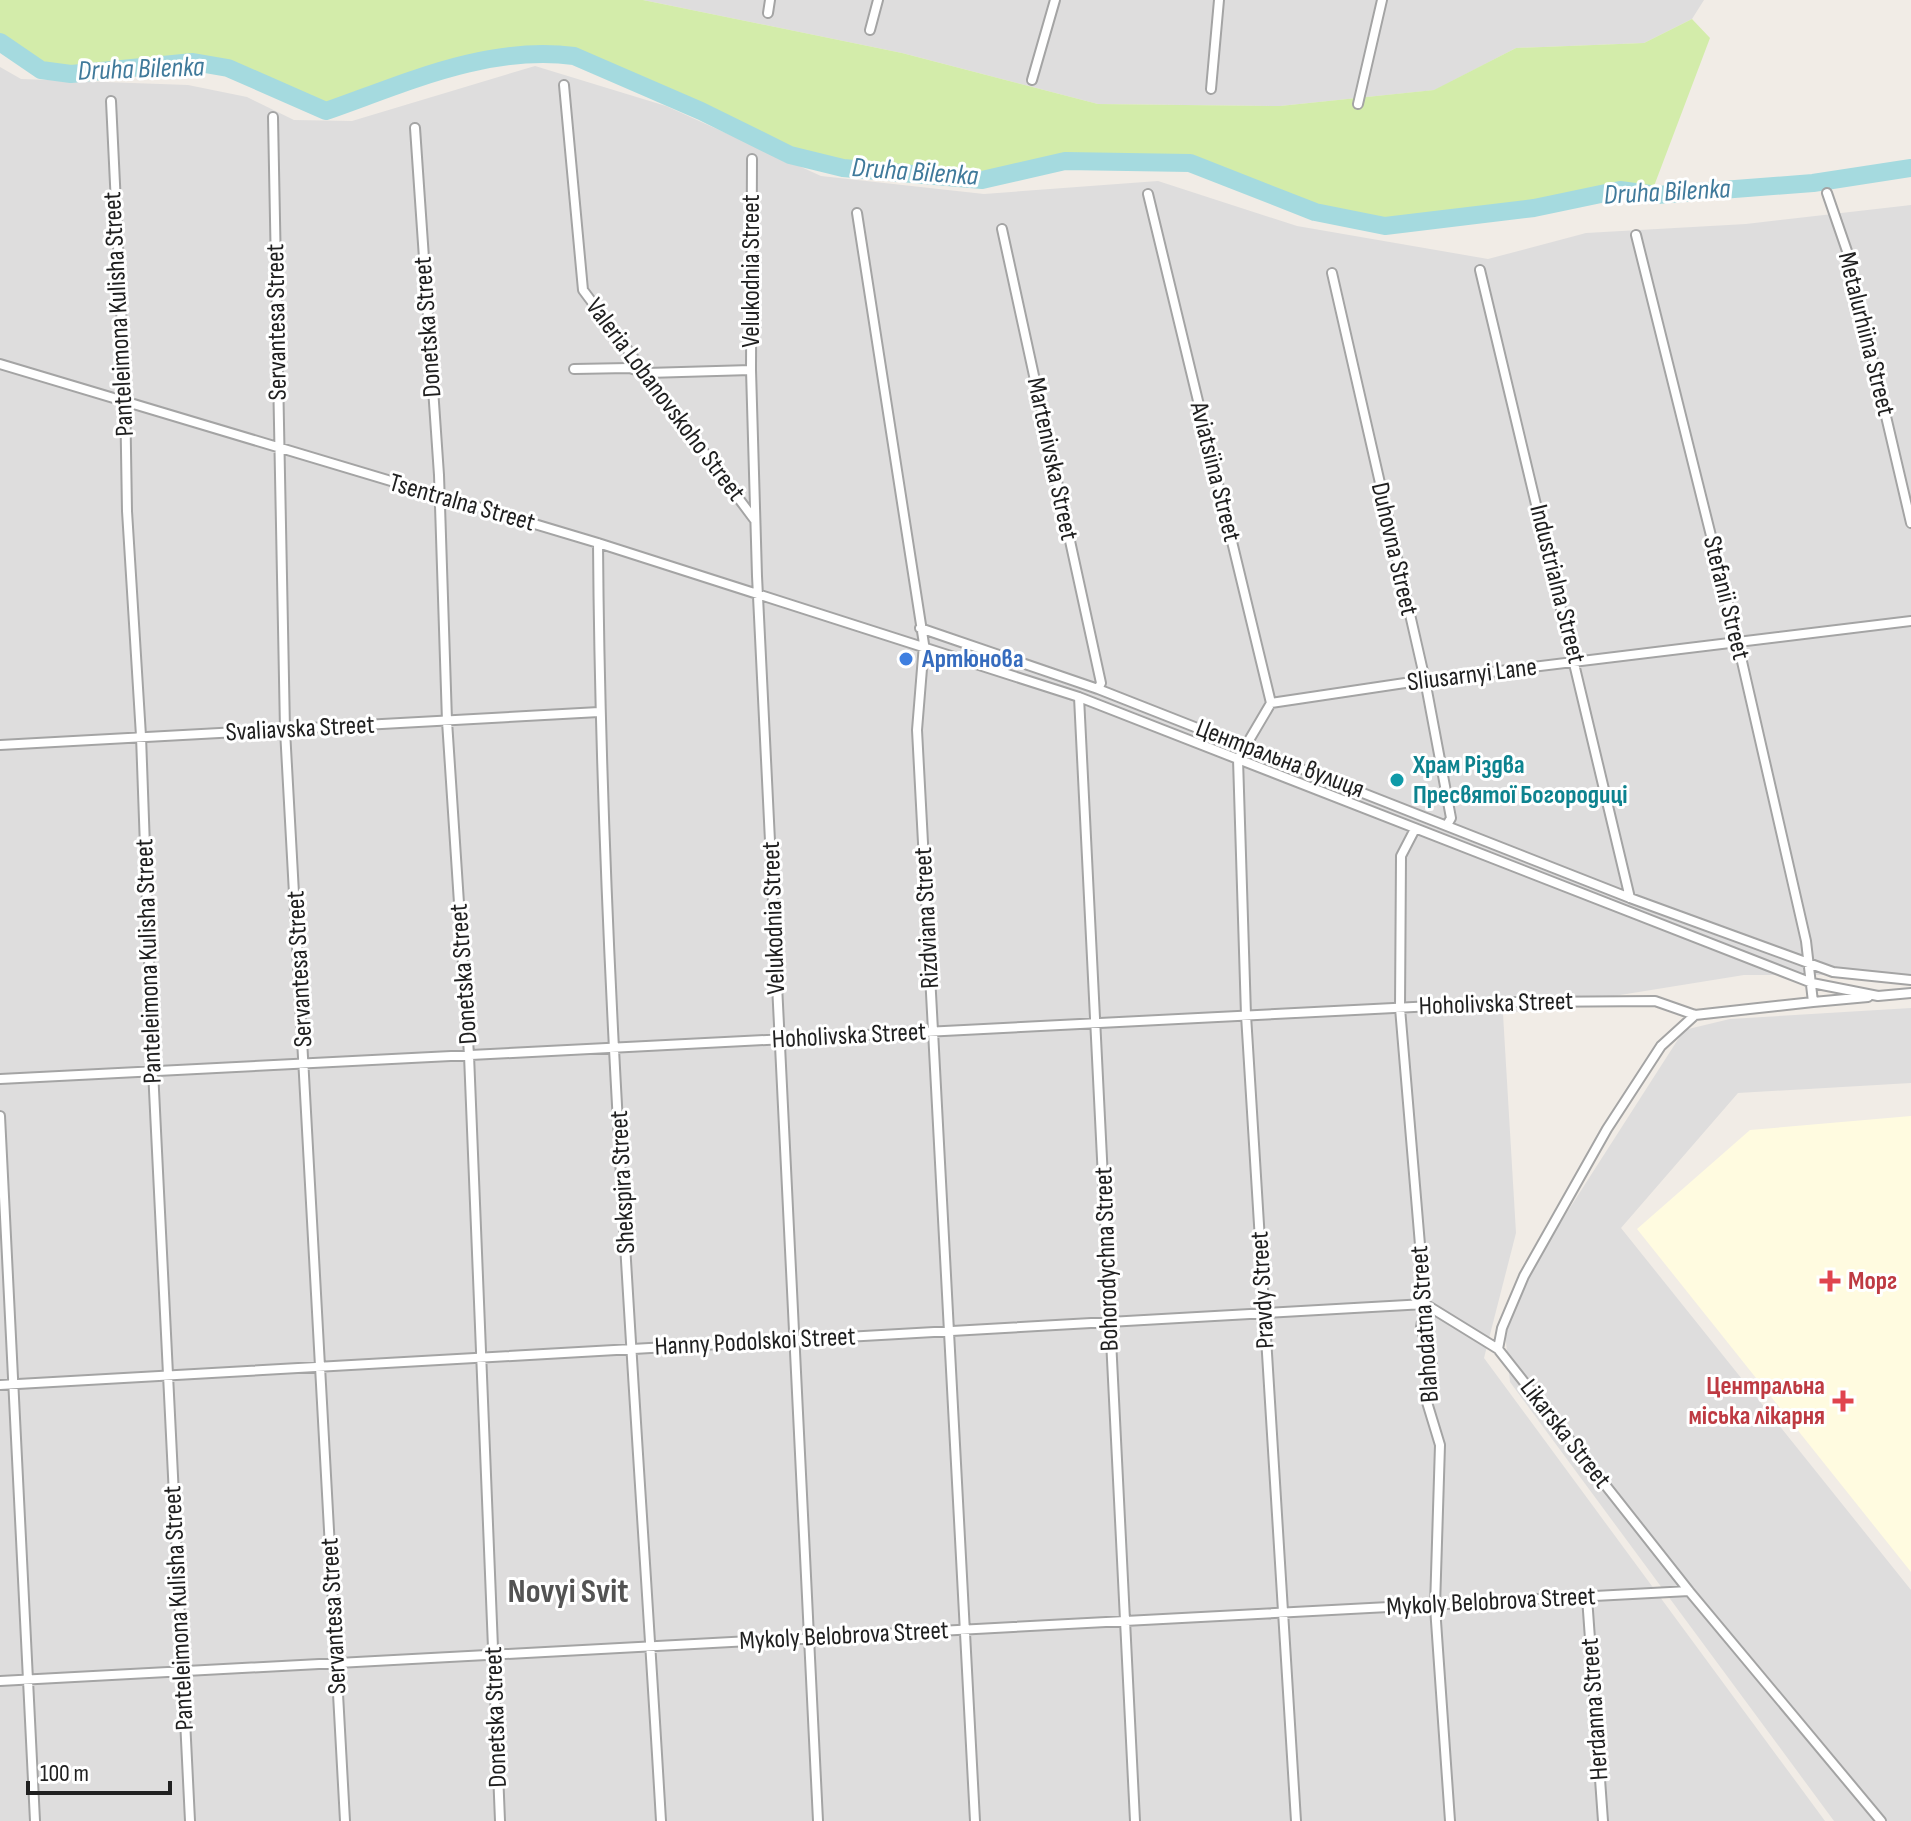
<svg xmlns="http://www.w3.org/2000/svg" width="1911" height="1821" font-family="'Sofia Sans Condensed',sans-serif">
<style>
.residential{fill:#dedddd}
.education{fill:#fffbe0}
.grass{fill:#d3ecaa}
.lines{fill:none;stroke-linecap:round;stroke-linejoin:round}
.river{stroke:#a5dadf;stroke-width:18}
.street-casing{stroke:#a4a4a4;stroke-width:12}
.street{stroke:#fff;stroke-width:8}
.shop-dot{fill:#3f7fe0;stroke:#fff;stroke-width:3}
.culture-dot{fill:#0f9aa8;stroke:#fff;stroke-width:3}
.health-dot{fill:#e0444e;stroke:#fff;stroke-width:3}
.labels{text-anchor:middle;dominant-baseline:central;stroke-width:6;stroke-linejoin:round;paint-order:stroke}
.street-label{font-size:26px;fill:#202020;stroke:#fff}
.shop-label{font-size:26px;font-weight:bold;fill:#366cbe;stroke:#fff;text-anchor:start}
.culture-label{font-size:26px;font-weight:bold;fill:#0d838f;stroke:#fff;text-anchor:start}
.health-label{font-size:26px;font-weight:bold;fill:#be3a42;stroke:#fff;text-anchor:start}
.water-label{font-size:28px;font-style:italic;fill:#407a9b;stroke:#fff}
.district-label{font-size:34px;font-weight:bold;fill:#535353;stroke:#fff}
</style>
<rect width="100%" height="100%" fill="#f1ece6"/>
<!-- residential -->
<path class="residential" d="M 643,0 L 1704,0 L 1692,19 L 1644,43 L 1516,48 L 1435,90 L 1280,106 L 1098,104 L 902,53 Z
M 535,66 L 666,106 L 821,176 L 984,194 L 1158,181 L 1297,226 L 1488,259 L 1586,233 L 1746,224 L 1911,205 L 1911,975 L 1744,975 L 1503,1014 L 1516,1233 L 1484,1358 L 1825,1821 L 0,1821 L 0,67 L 21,79 L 188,85 L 247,97 L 294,120 L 352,121 Z
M 1911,1008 L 1911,1083 L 1738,1093 L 1621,1228 L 1911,1590 L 1911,1821 L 1834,1821 L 1510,1382 L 1505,1332 L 1539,1256 L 1684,1030 L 1730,1019 Z"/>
<!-- education -->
<path class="education" d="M 1911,1116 L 1911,1572 L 1637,1229 L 1750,1130 Z"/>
<!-- grass -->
<path class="grass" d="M 0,0 L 643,0 L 902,53 L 1098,104 L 1280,106 L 1434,90 L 1516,48 L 1644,43 L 1692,19 L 1710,38 L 1651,194 L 1620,190 L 1533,208 L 1385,226 L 1315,212 L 1190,163 L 1065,161 L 982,180 L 843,168 L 790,155 L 701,111 L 574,56 C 487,45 406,83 326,111 L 228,68 L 193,62 L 71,74 L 41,70 L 0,42 Z"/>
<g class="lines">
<!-- river -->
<path class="river" d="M 0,42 L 41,70 L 71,74 L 193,62 L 228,68 L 326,111 C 406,83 487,45 574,56 L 701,111 L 790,155 L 843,168 L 982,180 L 1065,161 L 1190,163 L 1315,212 L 1385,226 L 1534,208 L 1620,190 L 1657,195 L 1813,183 L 1911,168"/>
<defs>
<path id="street" d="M 768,13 L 770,0
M 870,30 L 878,0
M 1032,80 L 1055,0
M 564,85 L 583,290 L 754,519
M 1211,89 L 1219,0
M 111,101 L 125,391 L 127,511 L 141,736 L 153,1070 L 190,1821
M 1358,104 L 1382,0
M 273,117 L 285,730 L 345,1821
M 415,128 L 439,475 L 447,721 L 469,1055 L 500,1821
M 752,159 L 751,370 L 757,576 L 818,1821
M 1827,193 L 1848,254 L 1911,523
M 1148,194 L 1271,703 L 1238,759
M 857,213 L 924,644 L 917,730 L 975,1821
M 1002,229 L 1101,683 L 1098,689
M 1480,270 L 1630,898
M 1332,273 L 1425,680 L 1451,818 L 1447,825
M 0,364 L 598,543 L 1079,697 L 1812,983 L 1878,996 L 1911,993
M 574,369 L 629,368 L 647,373 L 751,370
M 598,543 C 601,969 636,1395 661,1821
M 920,628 L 1098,689 L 1630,898 L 1833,972 L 1911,980
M 1079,697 L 1135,1821
M 1271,703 L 1425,680 L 1911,621
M 0,745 L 599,712
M 1238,759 L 1246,1015 L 1296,1821
M 1415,829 L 1401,856 L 1400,1008 L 1425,1304 L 1421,1327 L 1432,1364 L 1426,1399 L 1440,1445 L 1435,1607 L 1450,1821
M 1813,1002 L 1868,997
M 0,1079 L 1512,1002 L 1655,1001 L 1695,1015 L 1813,1002 L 1806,941 L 1738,644 L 1636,235
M 0,1116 L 35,1821
M 1498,1349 L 1502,1328 L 1524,1276 L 1607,1129 L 1661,1046 L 1695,1015
M 0,1385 L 1425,1304 L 1498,1349 L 1689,1591 L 1881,1821
M 1587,1597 L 1603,1821
M 0,1681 L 1689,1591"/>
</defs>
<!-- street casing -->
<use href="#street" class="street-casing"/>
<!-- street -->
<use href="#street" class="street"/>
</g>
<!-- markers -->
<circle class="shop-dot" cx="906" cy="659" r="8"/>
<circle class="culture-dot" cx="1397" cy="780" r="8"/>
<g class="health-dot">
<path d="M1826 1269h8v8h8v8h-8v8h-8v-8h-8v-8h8z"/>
<path d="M1839 1389h8v8h8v8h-8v8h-8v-8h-8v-8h8z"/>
</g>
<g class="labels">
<!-- street labels -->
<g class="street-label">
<text transform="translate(751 271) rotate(-90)">Velukodnia Street</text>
<text transform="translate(119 314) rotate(-93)">Panteleimona Kulisha Street</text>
<text transform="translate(277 322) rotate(-91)">Servantesa Street</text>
<text transform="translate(428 327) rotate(-94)">Donetska Street</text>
<text transform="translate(1866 334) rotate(76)">Metalurhiina Street</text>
<text transform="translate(665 400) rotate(53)">Valeria Lobanovskoho Street</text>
<text transform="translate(1052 459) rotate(78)">Martenivska Street</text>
<text transform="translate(1215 472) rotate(76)">Aviatsiina Street</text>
<text transform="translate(462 503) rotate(16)">Tsentralna Street</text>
<text transform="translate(1394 549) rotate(77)">Duhovna Street</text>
<text transform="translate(1557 584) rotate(76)">Industrialna Street</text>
<text transform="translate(1726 598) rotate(76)">Stefanii Street</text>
<text transform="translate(1472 675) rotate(-7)">Sliusarnyi Lane</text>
<text transform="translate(300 729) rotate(-3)">Svaliavska Street</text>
<text transform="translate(1280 759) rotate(21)">Центральна вулиця</text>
<text transform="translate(774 918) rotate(-92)">Velukodnia Street</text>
<text transform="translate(927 918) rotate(-93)">Rizdviana Street</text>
<text transform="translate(149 961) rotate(-92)">Panteleimona Kulisha Street</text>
<text transform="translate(300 969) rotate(-93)">Servantesa Street</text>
<text transform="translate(464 974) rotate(-94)">Donetska Street</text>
<text transform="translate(1496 1004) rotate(-2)">Hoholivska Street</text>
<text transform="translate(849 1036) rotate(-3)">Hoholivska Street</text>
<text transform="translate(623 1182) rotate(-93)">Shekspira Street</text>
<text transform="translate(1107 1259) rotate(-92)">Bohorodychna Street</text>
<text transform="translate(1263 1290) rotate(-93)">Pravdy Street</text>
<text transform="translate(1425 1324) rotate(-94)">Blahodatna Street</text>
<text transform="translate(755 1342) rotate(-3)">Hanny Podolskoi Street</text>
<text transform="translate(1565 1434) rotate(52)">Likarska Street</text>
<text transform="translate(1491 1602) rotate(-3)">Mykoly Belobrova Street</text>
<text transform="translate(179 1608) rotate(-93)">Panteleimona Kulisha Street</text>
<text transform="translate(334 1616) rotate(-93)">Servantesa Street</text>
<text transform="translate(844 1636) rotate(-3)">Mykoly Belobrova Street</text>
<text transform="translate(1595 1709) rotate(-94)">Herdanna Street</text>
<text transform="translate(496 1717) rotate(-92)">Donetska Street</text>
</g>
<!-- shop labels -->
<g class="shop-label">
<text x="922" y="659">Артюнова</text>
</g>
<!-- culture labels -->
<g class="culture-label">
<text x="1413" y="765">Храм Різдва<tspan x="1413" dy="30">Пресвятої Богородиці</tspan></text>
</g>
<!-- health labels -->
<g class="health-label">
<text x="1848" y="1281">Морг</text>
<text x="1825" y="1386" text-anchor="end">Центральна<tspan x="1825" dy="30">міська лікарня</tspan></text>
</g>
<!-- water labels -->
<g class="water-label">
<text transform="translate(141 69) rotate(-2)">Druha Bilenka</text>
<text transform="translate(915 172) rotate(4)">Druha Bilenka</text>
<text transform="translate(1667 192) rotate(-3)">Druha Bilenka</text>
</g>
<!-- district labels -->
<g class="district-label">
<text x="568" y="1591">Novyi Svit</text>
</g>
</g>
<!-- scale -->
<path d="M28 1781v12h142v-12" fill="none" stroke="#202020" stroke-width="4"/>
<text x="40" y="1781" font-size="24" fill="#202020" stroke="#ffffff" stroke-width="6" paint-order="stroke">100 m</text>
</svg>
